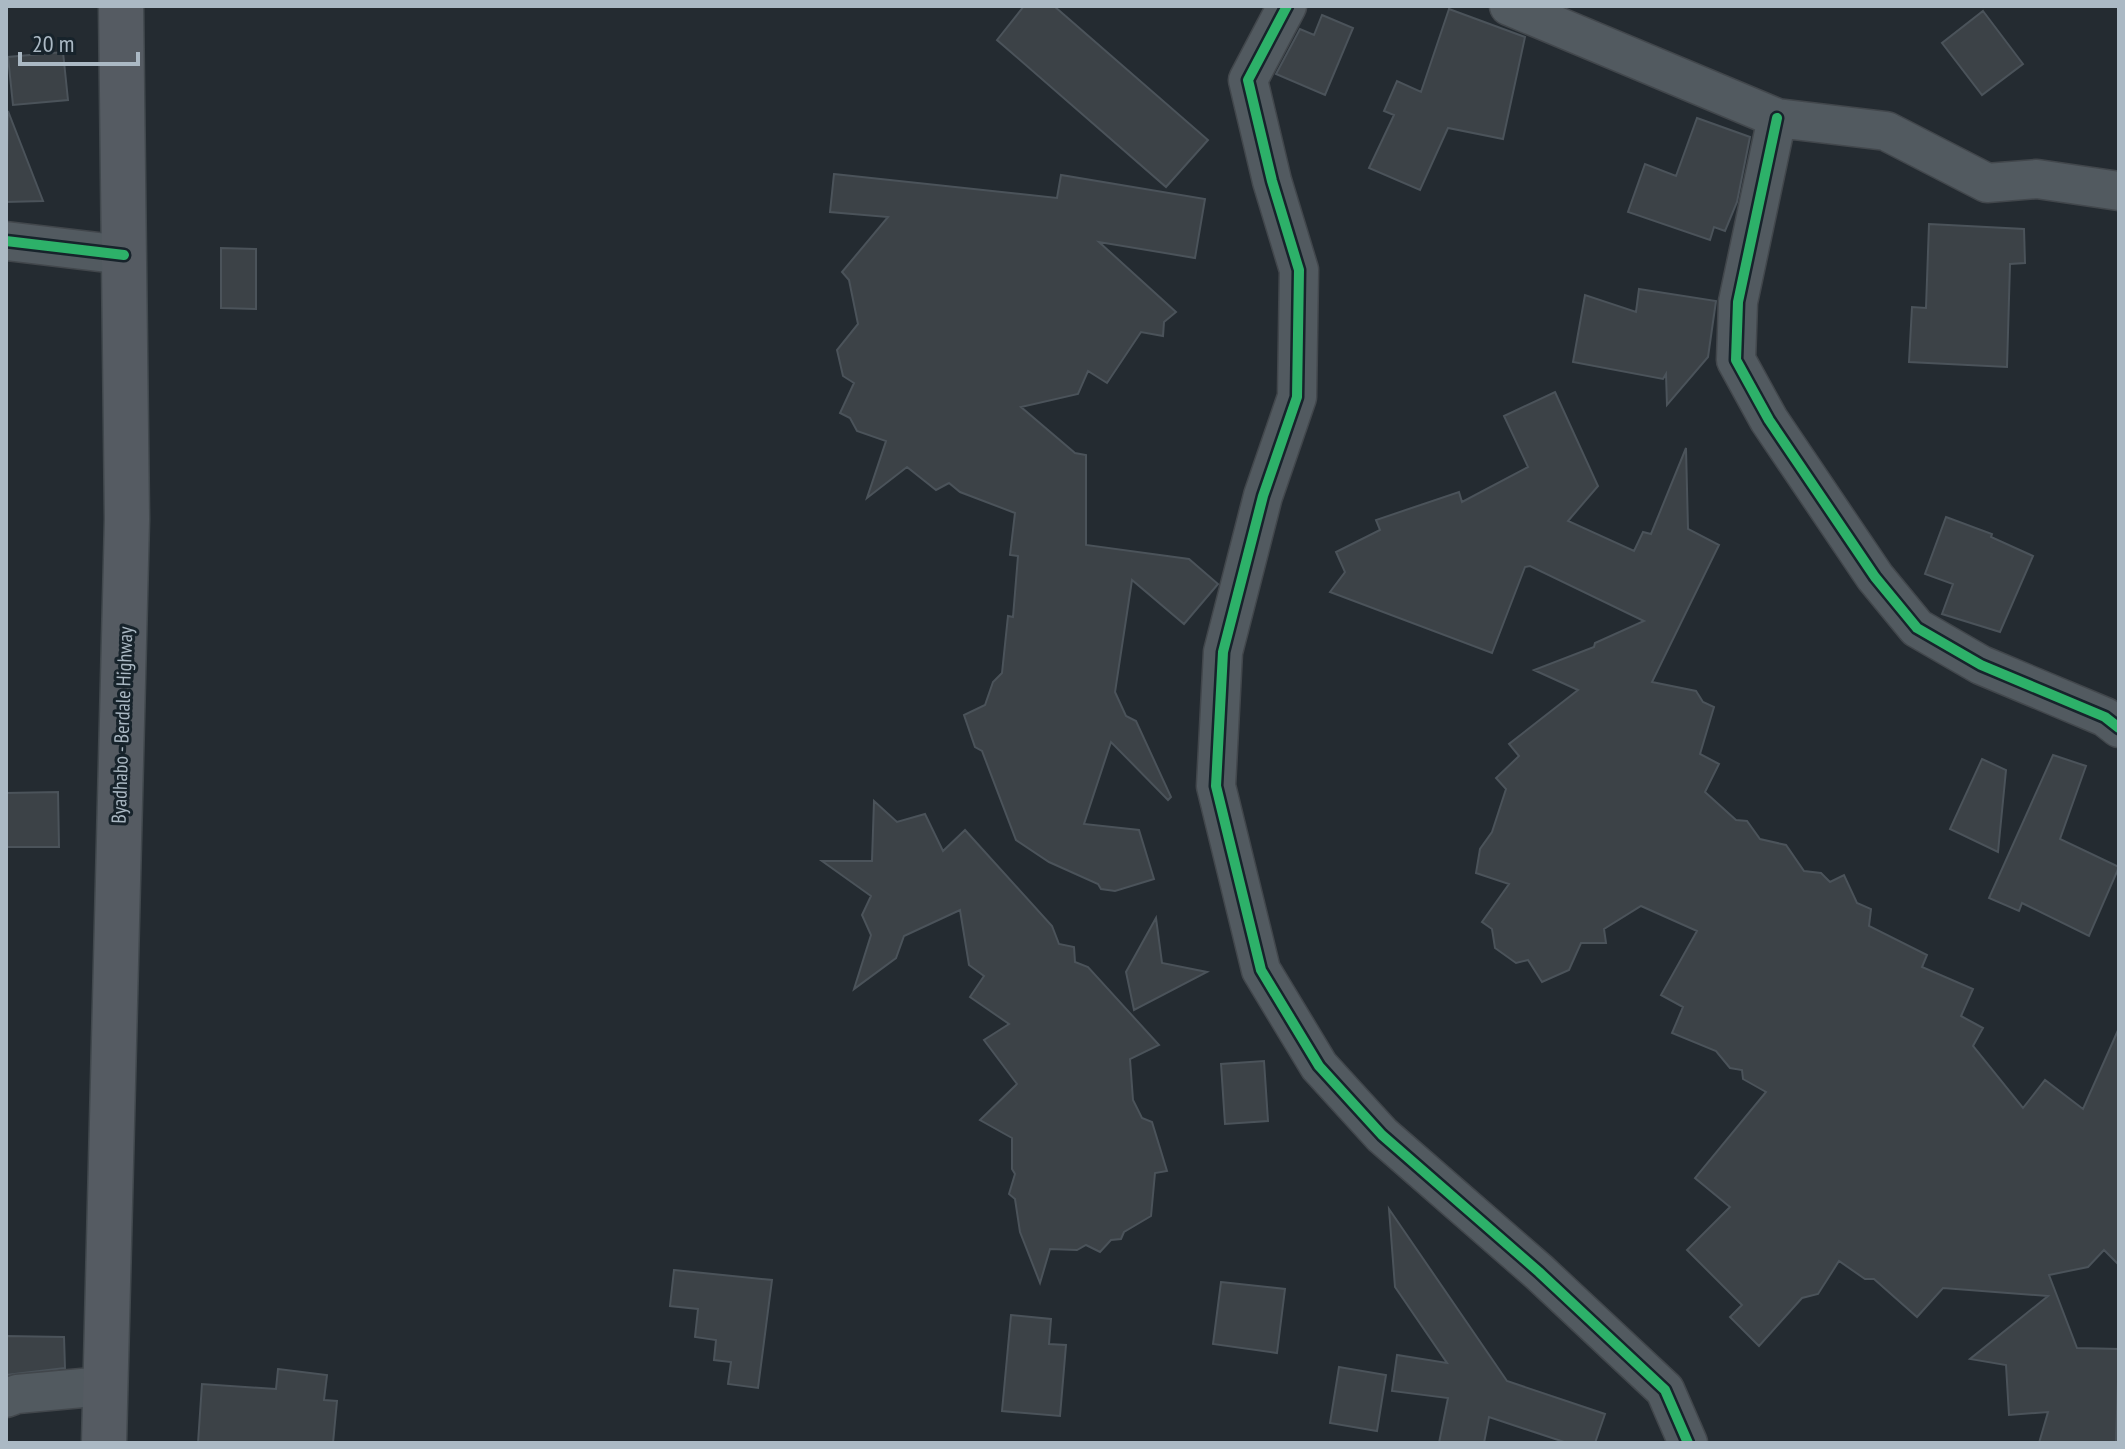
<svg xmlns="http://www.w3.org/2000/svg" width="2125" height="1449" font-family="'PT Sans Narrow',sans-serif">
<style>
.building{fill:#3c4247;stroke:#4b535a;stroke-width:2}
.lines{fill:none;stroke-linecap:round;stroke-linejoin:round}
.minor-casing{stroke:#42474c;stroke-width:41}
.major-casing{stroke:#41484d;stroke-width:47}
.minor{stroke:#525a60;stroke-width:38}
.major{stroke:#555b62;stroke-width:44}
.cycleway-casing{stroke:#17232b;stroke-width:15}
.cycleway{stroke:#2db169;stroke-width:10}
.labels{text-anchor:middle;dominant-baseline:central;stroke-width:6;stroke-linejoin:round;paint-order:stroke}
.street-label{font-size:20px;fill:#abb9c4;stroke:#17232b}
</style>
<rect width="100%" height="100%" fill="#242b31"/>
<!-- building -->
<path class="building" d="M 1024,6 L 1054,6 L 1208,140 L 1166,187 L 997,40 Z
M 1449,9 L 1525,37 L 1503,139 L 1448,128 L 1420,190 L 1369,168 L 1394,115 L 1384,111 L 1397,81 L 1421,92 Z
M 1983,11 L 2023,64 L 1982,95 L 1942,43 Z
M 1322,15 L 1353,28 L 1325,95 L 1276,74 L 1300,29 L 1314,35 Z
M 63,52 L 68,100 L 13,105 L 8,57 Z
M 8,111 L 43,201 L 6,202 Z
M 1697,118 L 1750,137 L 1737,202 L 1725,231 L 1714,227 L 1710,240 L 1628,212 L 1645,164 L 1676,176 Z
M 834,174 L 1057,198 L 1061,175 L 1205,199 L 1195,258 L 1099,242 L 1176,312 L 1164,322 L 1163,336 L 1141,332 L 1107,383 L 1088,371 L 1078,394 L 1021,407 L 1075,453 L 1086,455 L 1086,545 L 1189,559 L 1218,584 L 1184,624 L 1132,580 L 1115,692 L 1126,716 L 1136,721 L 1171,797 L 1168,800 L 1111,742 L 1084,824 L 1139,830 L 1154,879 L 1115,891 L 1101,889 L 1098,884 L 1049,862 L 1016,840 L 982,751 L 975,747 L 964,715 L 985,705 L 993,682 L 1002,673 L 1008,616 L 1013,617 L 1018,556 L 1010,555 L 1015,513 L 960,492 L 949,483 L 936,490 L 907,467 L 867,498 L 886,441 L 857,431 L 850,418 L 840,413 L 854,383 L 843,376 L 837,350 L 858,324 L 849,280 L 842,272 L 888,217 L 830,212 Z
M 1929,224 L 2024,229 L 2025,263 L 2010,264 L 2007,367 L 1909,362 L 1912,307 L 1926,308 Z
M 221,248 L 256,249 L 256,309 L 221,308 Z
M 1639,289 L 1716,301 L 1708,357 L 1667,405 L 1666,374 L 1663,379 L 1573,362 L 1585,295 L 1636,312 Z
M 1555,392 L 1598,486 L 1568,521 L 1634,551 L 1643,532 L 1651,534 L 1686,448 L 1688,529 L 1719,545 L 1652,682 L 1696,691 L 1703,702 L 1714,707 L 1700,754 L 1719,764 L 1705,792 L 1736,820 L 1747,821 L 1760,839 L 1786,845 L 1804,871 L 1821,873 L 1830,882 L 1844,875 L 1857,903 L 1871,909 L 1869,926 L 1927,955 L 1922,967 L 1973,989 L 1961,1016 L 1983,1028 L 1973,1046 L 2023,1108 L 2045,1080 L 2083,1109 L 2119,1028 L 2119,1265 L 2104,1250 L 2088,1267 L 2049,1275 L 2077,1348 L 2119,1349 L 2116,1443 L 2039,1443 L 2048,1412 L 2009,1415 L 2006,1365 L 1970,1359 L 2048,1296 L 1943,1288 L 1917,1317 L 1874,1279 L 1865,1279 L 1839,1261 L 1818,1294 L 1802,1298 L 1759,1346 L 1730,1317 L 1742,1305 L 1687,1250 L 1730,1207 L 1695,1178 L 1766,1092 L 1743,1079 L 1742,1070 L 1730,1068 L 1716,1051 L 1672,1033 L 1683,1007 L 1661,995 L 1697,931 L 1641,906 L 1604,929 L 1606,943 L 1581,943 L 1569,970 L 1542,982 L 1528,960 L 1516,963 L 1495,948 L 1492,929 L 1482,922 L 1509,884 L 1476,873 L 1480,849 L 1492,832 L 1506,789 L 1496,778 L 1519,756 L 1509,744 L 1578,690 L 1534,670 L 1594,647 L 1595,643 L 1644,621 L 1530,566 L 1525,567 L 1492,653 L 1330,592 L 1345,572 L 1336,552 L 1380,530 L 1376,520 L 1459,492 L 1462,502 L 1528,467 L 1504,416 Z
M 1946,517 L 1992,534 L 1991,537 L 2033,556 L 2000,632 L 1942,614 L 1953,584 L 1925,574 Z
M 2053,755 L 2086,766 L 2060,839 L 2119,867 L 2089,936 L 2022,903 L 2019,911 L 1989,898 Z
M 1982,759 L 2006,770 L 1998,852 L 1950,829 Z
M 58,792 L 59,847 L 6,847 L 6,793 Z
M 874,801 L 897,822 L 925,814 L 943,851 L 965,830 L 1052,926 L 1059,944 L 1074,947 L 1075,962 L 1088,967 L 1159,1045 L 1130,1059 L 1133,1100 L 1142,1118 L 1152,1122 L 1167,1171 L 1155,1173 L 1151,1216 L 1124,1232 L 1121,1239 L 1111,1240 L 1100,1252 L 1086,1245 L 1077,1250 L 1050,1249 L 1040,1283 L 1020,1232 L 1015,1199 L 1009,1194 L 1015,1174 L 1012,1169 L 1012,1138 L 980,1120 L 1017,1084 L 984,1040 L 1009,1024 L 970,997 L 984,976 L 969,965 L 960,910 L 904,936 L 896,958 L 854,989 L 871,935 L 862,915 L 871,896 L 822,861 L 872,861 Z
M 1156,918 L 1162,963 L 1207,972 L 1134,1010 L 1126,972 Z
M 1264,1061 L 1268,1121 L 1225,1124 L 1221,1064 Z
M 1389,1209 L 1507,1381 L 1605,1414 L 1595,1443 L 1567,1443 L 1489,1417 L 1484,1443 L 1439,1443 L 1448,1398 L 1392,1391 L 1397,1355 L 1447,1363 L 1395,1287 Z
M 674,1270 L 772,1280 L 758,1388 L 728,1384 L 731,1362 L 714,1360 L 716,1340 L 695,1337 L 698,1309 L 670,1306 Z
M 1221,1282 L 1285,1289 L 1277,1353 L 1213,1344 Z
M 1011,1315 L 1051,1319 L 1049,1344 L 1066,1345 L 1060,1416 L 1002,1411 Z
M 6,1336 L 64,1337 L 65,1368 L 6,1375 Z
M 1339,1367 L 1386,1375 L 1377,1431 L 1330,1423 Z
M 278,1369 L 327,1375 L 324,1400 L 337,1401 L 333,1443 L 198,1443 L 202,1384 L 276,1389 Z"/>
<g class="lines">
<defs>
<path id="minor" d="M 1287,6 L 1248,80 L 1272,181 L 1299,270 L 1297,397 L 1263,496 L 1223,652 L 1216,786 L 1261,970 L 1319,1066 L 1382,1135 L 1539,1272 L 1665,1390 L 1688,1443
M 1509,6 L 1777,118 L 1886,131 L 1987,183 L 2037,179 L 2119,191
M 1777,118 L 1738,302 L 1736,360 L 1769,420 L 1875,577 L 1917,628 L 1981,665 L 2105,717 L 2119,728
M 6,241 L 124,255
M 6,1398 L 17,1394 L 104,1386"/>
<path id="major" d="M 104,1443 L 127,519 L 121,6"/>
</defs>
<!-- minor casing -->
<use href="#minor" class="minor-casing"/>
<!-- major casing -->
<use href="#major" class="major-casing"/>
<!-- minor -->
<use href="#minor" class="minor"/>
<!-- major -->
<use href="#major" class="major"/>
<defs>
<path id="cycleway" d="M 1287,6 L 1248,80 L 1272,181 L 1299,270 L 1297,397 L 1263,496 L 1223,652 L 1216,786 L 1261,970 L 1319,1066 L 1382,1135 L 1539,1272 L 1665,1390 L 1688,1443
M 1777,118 L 1738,302 L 1736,360 L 1769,420 L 1875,577 L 1917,628 L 1981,665 L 2105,717 L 2119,728
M 6,241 L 124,255"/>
</defs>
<!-- cycleway casing -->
<use href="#cycleway" class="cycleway-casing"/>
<!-- cycleway -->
<use href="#cycleway" class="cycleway"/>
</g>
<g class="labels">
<!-- street labels -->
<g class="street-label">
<text transform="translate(122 725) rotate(-88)">Byadhabo - Berdale Highway</text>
</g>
</g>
<!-- border -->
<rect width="2125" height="1449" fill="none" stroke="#abb9c4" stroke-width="16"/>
<!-- scale -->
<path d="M20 52v12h118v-12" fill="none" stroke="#abb9c4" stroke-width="4"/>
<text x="32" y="52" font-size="24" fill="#abb9c4" stroke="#17232b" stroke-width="6" paint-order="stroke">20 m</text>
</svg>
